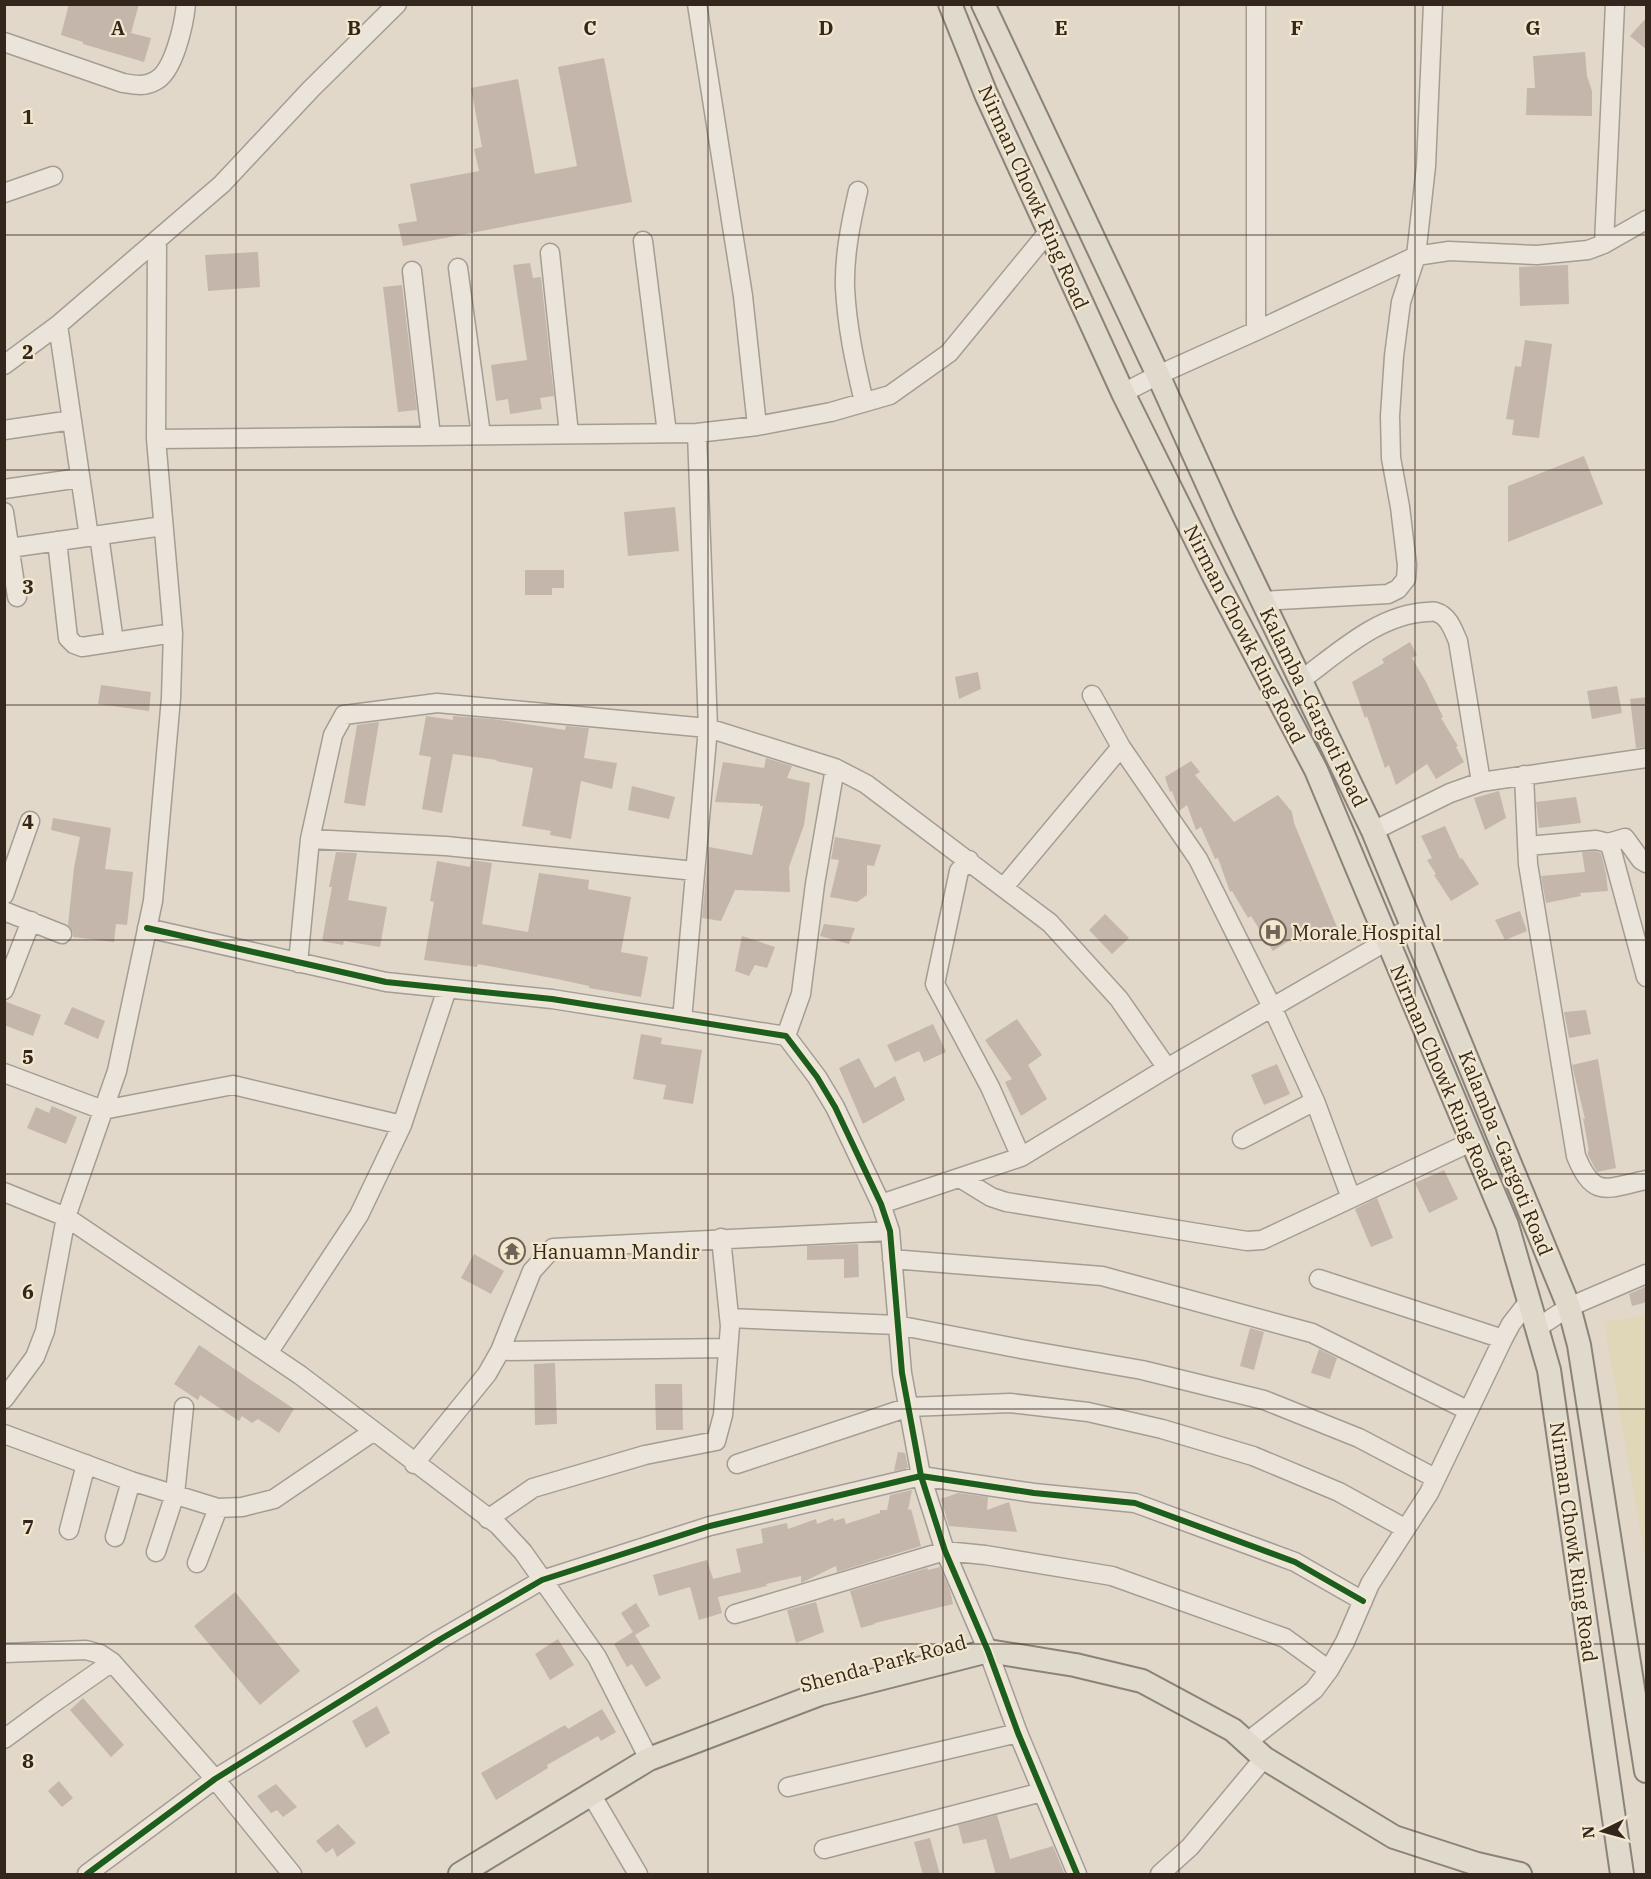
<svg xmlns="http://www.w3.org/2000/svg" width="1651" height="1879" font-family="'IBM Plex Serif',serif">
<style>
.farmland{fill:#e0d7b9}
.building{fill:#c4b6aa}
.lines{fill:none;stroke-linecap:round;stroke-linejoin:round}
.minor-casing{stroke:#a59d93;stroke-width:21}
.major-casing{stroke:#8b8379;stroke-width:26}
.minor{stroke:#eae4da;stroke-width:18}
.major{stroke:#e0dacc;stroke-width:22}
.cycleway-casing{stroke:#f3e7ce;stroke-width:10}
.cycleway{stroke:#1b5e20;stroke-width:6}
.grid{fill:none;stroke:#33261c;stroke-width:1.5;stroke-opacity:0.55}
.labels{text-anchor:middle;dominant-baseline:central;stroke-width:4.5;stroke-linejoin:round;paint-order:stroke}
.street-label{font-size:20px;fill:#33261c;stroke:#f3e7ce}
.poi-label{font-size:20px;fill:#33261c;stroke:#f3e7ce;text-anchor:start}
.grid-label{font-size:20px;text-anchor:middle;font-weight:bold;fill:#33261c;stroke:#f3e7ce;stroke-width:4.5;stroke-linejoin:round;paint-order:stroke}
</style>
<rect width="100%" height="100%" fill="#e1d8c9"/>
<!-- farmland -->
<path class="farmland" d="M 1646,1315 L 1646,1563 L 1604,1322 Z"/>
<!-- building -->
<path class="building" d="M 69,4 L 139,4 L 131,33 L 151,38 L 144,62 L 83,44 L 83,42 L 61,35 Z
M 1647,17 L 1647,50 L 1630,36 Z
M 1585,52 L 1587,76 L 1592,91 L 1592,116 L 1526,115 L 1527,88 L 1535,88 L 1533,56 Z
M 604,58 L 632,202 L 403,246 L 398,224 L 417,221 L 410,184 L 479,171 L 474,149 L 482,147 L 471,88 L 518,79 L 535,174 L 577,166 L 558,67 Z
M 258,252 L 260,287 L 208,291 L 205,255 Z
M 530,263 L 533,278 L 541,277 L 554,396 L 540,398 L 542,409 L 510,414 L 508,399 L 496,401 L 491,365 L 527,360 L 513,265 Z
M 1568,265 L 1569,304 L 1520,306 L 1519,267 Z
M 402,285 L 417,410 L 398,412 L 383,287 Z
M 1525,340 L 1552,344 L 1539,438 L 1512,435 L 1514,420 L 1506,419 L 1515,366 L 1521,367 Z
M 1584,456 L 1603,504 L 1508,542 L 1508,486 Z
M 675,507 L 679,551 L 628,556 L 624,512 Z
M 525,570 L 564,570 L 564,588 L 552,588 L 552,595 L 525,595 Z
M 1410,642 L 1417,655 L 1412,658 L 1426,682 L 1443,717 L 1441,718 L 1458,746 L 1456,747 L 1464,762 L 1436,779 L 1427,764 L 1396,785 L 1389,765 L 1385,768 L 1367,716 L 1365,718 L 1352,682 L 1384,663 L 1382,659 Z
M 978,672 L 981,689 L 959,699 L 955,677 Z
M 101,685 L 151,692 L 149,711 L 98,704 Z
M 1617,686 L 1622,713 L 1592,719 L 1587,691 Z
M 1647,697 L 1647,747 L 1636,748 L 1630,699 Z
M 426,716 L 453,720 L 453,716 L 493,719 L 565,730 L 566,726 L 589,728 L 584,758 L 617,763 L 612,789 L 581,781 L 571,839 L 550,835 L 551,831 L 522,826 L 533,768 L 496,761 L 497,760 L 453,754 L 442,813 L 422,809 L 431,757 L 419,755 Z
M 378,722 L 379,722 L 365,806 L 344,803 L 357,725 Z
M 766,758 L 792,766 L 787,778 L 810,783 L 804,825 L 789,867 L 790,892 L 735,890 L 721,921 L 702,918 L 709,847 L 752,855 L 763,806 L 760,806 L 760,804 L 715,802 L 723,762 L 764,768 Z
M 1191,761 L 1200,772 L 1195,775 L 1234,822 L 1278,795 L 1292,812 L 1294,823 L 1337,927 L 1316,935 L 1310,927 L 1273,951 L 1251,916 L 1248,918 L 1232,891 L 1230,892 L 1218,858 L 1215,859 L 1201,827 L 1196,830 L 1187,805 L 1179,811 L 1172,791 L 1170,792 L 1165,777 Z
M 632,786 L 675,797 L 669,819 L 628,810 Z
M 1499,791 L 1506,818 L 1485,830 L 1474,798 Z
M 1576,797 L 1581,823 L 1539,828 L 1536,802 Z
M 53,818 L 111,828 L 105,869 L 133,872 L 127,925 L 116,924 L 114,942 L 73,937 L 73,932 L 68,925 L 74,868 L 80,837 L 51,830 Z
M 1445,826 L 1460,859 L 1462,858 L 1479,884 L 1451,901 L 1434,875 L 1436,874 L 1427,860 L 1432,858 L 1421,836 Z
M 835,837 L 881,845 L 874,866 L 867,865 L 867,895 L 857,902 L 830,897 L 839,860 L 831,859 Z
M 1595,851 L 1601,853 L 1606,874 L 1608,891 L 1580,893 L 1581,896 L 1546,903 L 1541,876 L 1585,872 L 1582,852 Z
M 336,852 L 357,853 L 348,900 L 387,907 L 380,947 L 344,941 L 343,945 L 322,941 L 332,887 L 329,887 Z
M 471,860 L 492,863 L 482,924 L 528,932 L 539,873 L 589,880 L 588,889 L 631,897 L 621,952 L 648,957 L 641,997 L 589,988 L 589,986 L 557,979 L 478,964 L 477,967 L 424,960 L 434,902 L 430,901 L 437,861 L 470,867 Z
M 1520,911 L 1527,931 L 1505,940 L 1495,920 Z
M 1105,914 L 1129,938 L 1112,954 L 1089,930 Z
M 824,924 L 855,928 L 849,944 L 820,936 Z
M 742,936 L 775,947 L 767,968 L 755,965 L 749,976 L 735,971 Z
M 4,1001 L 41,1015 L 33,1036 L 4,1025 Z
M 72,1007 L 105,1021 L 98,1039 L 64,1024 Z
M 1586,1010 L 1591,1034 L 1569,1038 L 1564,1012 Z
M 1017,1019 L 1042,1055 L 1028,1065 L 1047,1099 L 1021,1116 L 1005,1082 L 1012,1079 L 985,1040 Z
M 933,1024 L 946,1052 L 924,1062 L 919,1051 L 895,1062 L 887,1045 Z
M 641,1034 L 662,1038 L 661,1044 L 702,1050 L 693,1104 L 663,1099 L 666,1085 L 633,1079 Z
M 859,1058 L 875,1088 L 895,1076 L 905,1100 L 863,1124 L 839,1068 Z
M 1598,1059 L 1616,1168 L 1597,1172 L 1588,1155 L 1588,1151 L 1589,1151 L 1583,1118 L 1585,1119 L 1572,1065 Z
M 1277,1064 L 1290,1094 L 1264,1105 L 1251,1075 Z
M 52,1106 L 77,1117 L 66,1144 L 27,1128 L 36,1107 L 49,1113 Z
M 1444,1170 L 1458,1199 L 1429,1213 L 1415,1183 Z
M 1377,1198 L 1393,1238 L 1371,1247 L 1355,1209 Z
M 858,1244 L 859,1277 L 844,1278 L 844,1259 L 807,1260 L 807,1246 Z
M 474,1254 L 504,1271 L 491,1294 L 461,1278 Z
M 1647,1286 L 1647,1302 L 1632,1306 L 1629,1294 Z
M 1250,1328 L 1264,1332 L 1254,1370 L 1240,1366 Z
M 199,1345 L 294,1409 L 279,1433 L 258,1419 L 252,1423 L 242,1416 L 239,1421 L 200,1395 L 198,1400 L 174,1384 Z
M 1319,1349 L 1337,1358 L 1330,1379 L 1311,1373 Z
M 555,1363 L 557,1424 L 535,1425 L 534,1364 Z
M 655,1384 L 682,1384 L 683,1430 L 656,1430 Z
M 898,1452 L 905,1453 L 908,1468 L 894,1471 Z
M 912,1490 L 908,1510 L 911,1509 L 921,1546 L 837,1572 L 836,1566 L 801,1583 L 801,1576 L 766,1584 L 767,1586 L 718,1597 L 722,1613 L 699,1620 L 690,1587 L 659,1596 L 653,1575 L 707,1560 L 713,1579 L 741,1572 L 736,1549 L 763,1543 L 761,1529 L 787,1523 L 788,1529 L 816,1519 L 817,1524 L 833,1518 L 834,1521 L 844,1518 L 846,1524 L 880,1513 L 880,1510 L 887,1510 L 890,1495 Z
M 958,1493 L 988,1497 L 987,1510 L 1009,1502 L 1017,1532 L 949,1526 L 941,1499 Z
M 940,1567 L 950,1590 L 953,1604 L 875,1623 L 875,1624 L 861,1628 L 850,1591 L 927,1568 L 928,1570 Z
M 235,1592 L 300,1671 L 260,1705 L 194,1626 Z
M 816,1602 L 824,1632 L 796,1643 L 787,1610 Z
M 636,1603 L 650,1626 L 635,1635 L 661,1678 L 646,1687 L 632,1664 L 627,1667 L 614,1644 L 633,1632 L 621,1613 Z
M 558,1639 L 574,1665 L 550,1680 L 535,1654 Z
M 83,1698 L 124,1745 L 111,1757 L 70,1710 Z
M 377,1706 L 390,1733 L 366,1748 L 352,1721 Z
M 602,1709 L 616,1732 L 601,1741 L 598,1736 L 547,1765 L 548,1768 L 496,1800 L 481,1773 L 565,1725 L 568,1729 Z
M 59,1781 L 73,1798 L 62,1807 L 48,1791 Z
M 276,1784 L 297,1807 L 283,1817 L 277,1810 L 271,1813 L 257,1796 Z
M 997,1815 L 1010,1859 L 1053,1846 L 1065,1875 L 996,1875 L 986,1839 L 963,1844 L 958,1825 Z
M 338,1824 L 356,1843 L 337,1857 L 333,1848 L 326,1853 L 316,1841 Z
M 930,1838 L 940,1875 L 923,1875 L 914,1842 Z"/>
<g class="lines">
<defs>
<path id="minor" d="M 697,4 L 743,296 L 757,426
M 4,42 L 123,83 C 135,85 145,87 155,81 C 174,72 184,24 186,4
M 858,191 C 851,222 844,255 845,288 C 847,327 855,364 864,402
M 4,193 L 53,176
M 643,241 L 667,433
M 1604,244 L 1615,4
M 550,253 L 569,434
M 458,268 L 481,435
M 412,271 L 431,436
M 58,325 L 89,537
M 1256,331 L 1416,256 L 1449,251 L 1537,255 L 1588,250 L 1604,244 L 1646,220
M 4,365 L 58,325 L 222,184 L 311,89 L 397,4
M 1123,393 L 1158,375 L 1256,331 L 1256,4
M 4,430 L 72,420
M 156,439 L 697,433 L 757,426 L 831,412 L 890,395 L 949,353 L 1049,231
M 4,489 L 80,478
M 4,512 L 17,597
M 99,535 L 114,642
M 57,541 L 68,638 L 74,644 L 82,647 L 173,633
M 10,548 L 163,526
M 1262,601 L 1388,594 L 1398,589 L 1406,579 L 1407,565 L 1400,507 L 1391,458 L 1390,416 L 1394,356 L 1401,302 L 1416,256 L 1426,166 L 1433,4
M 1301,680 C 1338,653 1379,614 1427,612 C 1430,612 1433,611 1436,612 C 1449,616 1453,630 1458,641 L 1481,782
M 1092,695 L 1121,747 L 1198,859 L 1272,1007 L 1315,1101 L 1351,1198
M 1524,775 L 1528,864 L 1576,1156 C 1594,1200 1607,1188 1646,1180
M 1373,831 L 1450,793 L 1481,782 L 1646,758
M 310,839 L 446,846 L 695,871
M 1608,843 L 1625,838 L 1641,860 L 1646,863
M 1527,846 L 1596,840 L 1608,843 L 1611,848 L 1646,977
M 969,860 L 959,871 L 935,984 L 990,1087 L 1021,1157
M 1004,887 L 1121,747
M 4,895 L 30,821
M 4,911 L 62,934
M 147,928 L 386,982 L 552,999 L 786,1036 L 817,1077 L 835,1107 L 881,1204 L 890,1231 L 902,1373 L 921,1476 L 945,1551 L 988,1651 L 1018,1733 L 1077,1874
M 298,963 L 310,839 L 333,735 L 344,715 L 437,703 L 708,728 L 835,768 L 866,784 L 1050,923 L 1119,999 L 1167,1068
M 4,990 L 31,921
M 682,1020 L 708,728 L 697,433
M 786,1036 L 801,994 L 815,884 L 835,768
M 4,1073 L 103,1110 L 233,1085 L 402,1125
M 1242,1139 L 1315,1101
M 960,1178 L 991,1197 L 1006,1202 L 1247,1241 L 1262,1240 L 1277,1233 L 1471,1142
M 4,1192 L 66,1217 L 300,1375 L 498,1525 L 523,1552 L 597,1657 L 649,1759
M 881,1204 L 1021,1157 L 1167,1068 L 1413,926
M 892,1259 L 1102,1276 L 1312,1333 L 1467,1410
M 1319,1279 L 1503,1339
M 729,1318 L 897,1325 L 1021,1349 L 1142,1370 L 1264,1400 L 1359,1438 L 1435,1478
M 1537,1328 L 1569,1307 L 1646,1274
M 500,1351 L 728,1348
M 268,1353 L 359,1215 L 402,1125 L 447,989
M 4,1399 L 35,1357 L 45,1331 L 66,1217 L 117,1071 L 153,901 L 171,698 L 173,633 L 156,439 L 157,242
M 4,1434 L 131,1481 L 218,1508 L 242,1507 L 274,1499 L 374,1431
M 414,1464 L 487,1374 L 500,1351 L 532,1271 L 553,1248 L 890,1231
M 737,1464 L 909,1407 L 1010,1403 L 1088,1412 L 1162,1429 L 1253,1456 L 1339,1492 L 1406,1529
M 488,1519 L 533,1488 L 645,1455 L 716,1441 L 723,1415 L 730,1326 L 721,1238
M 69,1530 L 86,1464
M 115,1537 L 131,1481
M 156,1552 L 175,1494 L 184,1407
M 197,1563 L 218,1508
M 735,1614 L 945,1551 L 985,1555 L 1112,1576 L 1285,1638 L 1329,1670
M 4,1653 L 86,1650 L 100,1654 L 112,1662 L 215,1779 L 292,1874
M 4,1739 L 49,1706 L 112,1662
M 1247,1742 L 1314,1690 L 1329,1670 L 1345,1642 L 1370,1584 L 1429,1493 L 1503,1339 L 1511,1324 L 1529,1301
M 788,1787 L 1018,1733
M 591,1794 L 638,1874
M 824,1849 L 1042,1792
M 87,1874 L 215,1779 L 439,1640 L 542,1580 L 710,1526 L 921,1476 L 1034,1493 L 1135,1503 L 1295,1562 L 1363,1601
M 1160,1874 L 1190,1847 L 1264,1758"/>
<path id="major" d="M 950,4 L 986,94 L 1123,393 L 1215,578 L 1316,770 L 1507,1225 L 1549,1370 L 1622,1874
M 983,4 L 1158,375 L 1225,523 L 1373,831 L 1569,1307 L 1579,1345 L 1646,1771
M 460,1874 L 649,1759 L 820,1694 L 988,1651 L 1075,1665 L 1142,1681 L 1233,1730 L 1264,1758 L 1394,1837 L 1477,1864 L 1520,1874"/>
</defs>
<!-- minor casing -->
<use href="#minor" class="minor-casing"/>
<!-- major casing -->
<use href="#major" class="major-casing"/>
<!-- minor -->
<use href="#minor" class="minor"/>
<!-- major -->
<use href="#major" class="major"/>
<defs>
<path id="cycleway" d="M 147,928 L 386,982 L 552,999 L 786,1036 L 817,1077 L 835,1107 L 881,1204 L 890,1231 L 902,1373 L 921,1476 L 945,1551 L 988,1651 L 1018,1733 L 1077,1874
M 87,1874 L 215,1779 L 439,1640 L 542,1580 L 710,1526 L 921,1476 L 1034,1493 L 1135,1503 L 1295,1562 L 1363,1601"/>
</defs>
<!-- cycleway casing -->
<use href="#cycleway" class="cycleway-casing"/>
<!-- cycleway -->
<use href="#cycleway" class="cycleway"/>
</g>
<!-- grid -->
<path class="grid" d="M 236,4 L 236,1874M 472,4 L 472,1874M 708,4 L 708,1874M 943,4 L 943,1874M 1179,4 L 1179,1874M 1415,4 L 1415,1874M 4,235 L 1646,235M 4,470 L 1646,470M 4,705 L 1646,705M 4,940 L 1646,940M 4,1174 L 1646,1174M 4,1409 L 1646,1409M 4,1644 L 1646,1644"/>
<!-- icons -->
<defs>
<symbol id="hospital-ring" viewBox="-11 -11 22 22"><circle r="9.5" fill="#f3e7ce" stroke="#706459" stroke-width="1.5"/><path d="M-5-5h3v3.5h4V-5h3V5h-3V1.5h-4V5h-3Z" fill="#706459"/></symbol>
<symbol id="temple-ring" viewBox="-11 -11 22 22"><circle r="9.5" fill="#f3e7ce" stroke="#706459" stroke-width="1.5"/><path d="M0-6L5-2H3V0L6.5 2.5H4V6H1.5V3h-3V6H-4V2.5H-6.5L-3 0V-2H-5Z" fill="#706459"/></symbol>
</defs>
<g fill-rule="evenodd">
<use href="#hospital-ring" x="1258" y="917" width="30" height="30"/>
<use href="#temple-ring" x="497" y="1236" width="30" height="30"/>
</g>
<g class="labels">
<!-- street labels -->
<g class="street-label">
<text transform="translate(1034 197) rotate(66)">Nirman Chowk Ring Road</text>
<text transform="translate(1245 634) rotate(63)">Nirman Chowk Ring Road</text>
<text transform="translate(1314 707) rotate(64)">Kalamba -Gargoti Road</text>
<text transform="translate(1444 1077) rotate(67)">Nirman Chowk Ring Road</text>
<text transform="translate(1506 1153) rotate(68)">Kalamba -Gargoti Road</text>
<text transform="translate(1574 1542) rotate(82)">Nirman Chowk Ring Road</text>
<text transform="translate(883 1663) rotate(-15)">Shenda Park Road</text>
</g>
<!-- poi labels -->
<g class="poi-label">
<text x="1292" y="932">Morale Hospital</text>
<text x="532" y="1251">Hanuamn Mandir</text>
</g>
</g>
<g class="grid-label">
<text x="118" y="35">A</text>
<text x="354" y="35">B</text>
<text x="590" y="35">C</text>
<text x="826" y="35">D</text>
<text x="1061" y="35">E</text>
<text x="1297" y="35">F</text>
<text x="1533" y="35">G</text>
<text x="28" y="124">1</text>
<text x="28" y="359">2</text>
<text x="28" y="594">3</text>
<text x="28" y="829">4</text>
<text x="28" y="1064">5</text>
<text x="28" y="1299">6</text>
<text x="28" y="1534">7</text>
<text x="28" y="1768">8</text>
</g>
<!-- border -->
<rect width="1651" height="1879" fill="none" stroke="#33261c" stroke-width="12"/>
<!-- north arrow -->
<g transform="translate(1603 1831) rotate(265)" stroke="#f3e7ce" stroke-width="4.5" paint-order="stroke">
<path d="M0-4.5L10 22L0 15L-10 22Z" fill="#33261c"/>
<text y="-9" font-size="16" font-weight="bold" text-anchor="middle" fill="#33261c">N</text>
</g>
</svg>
